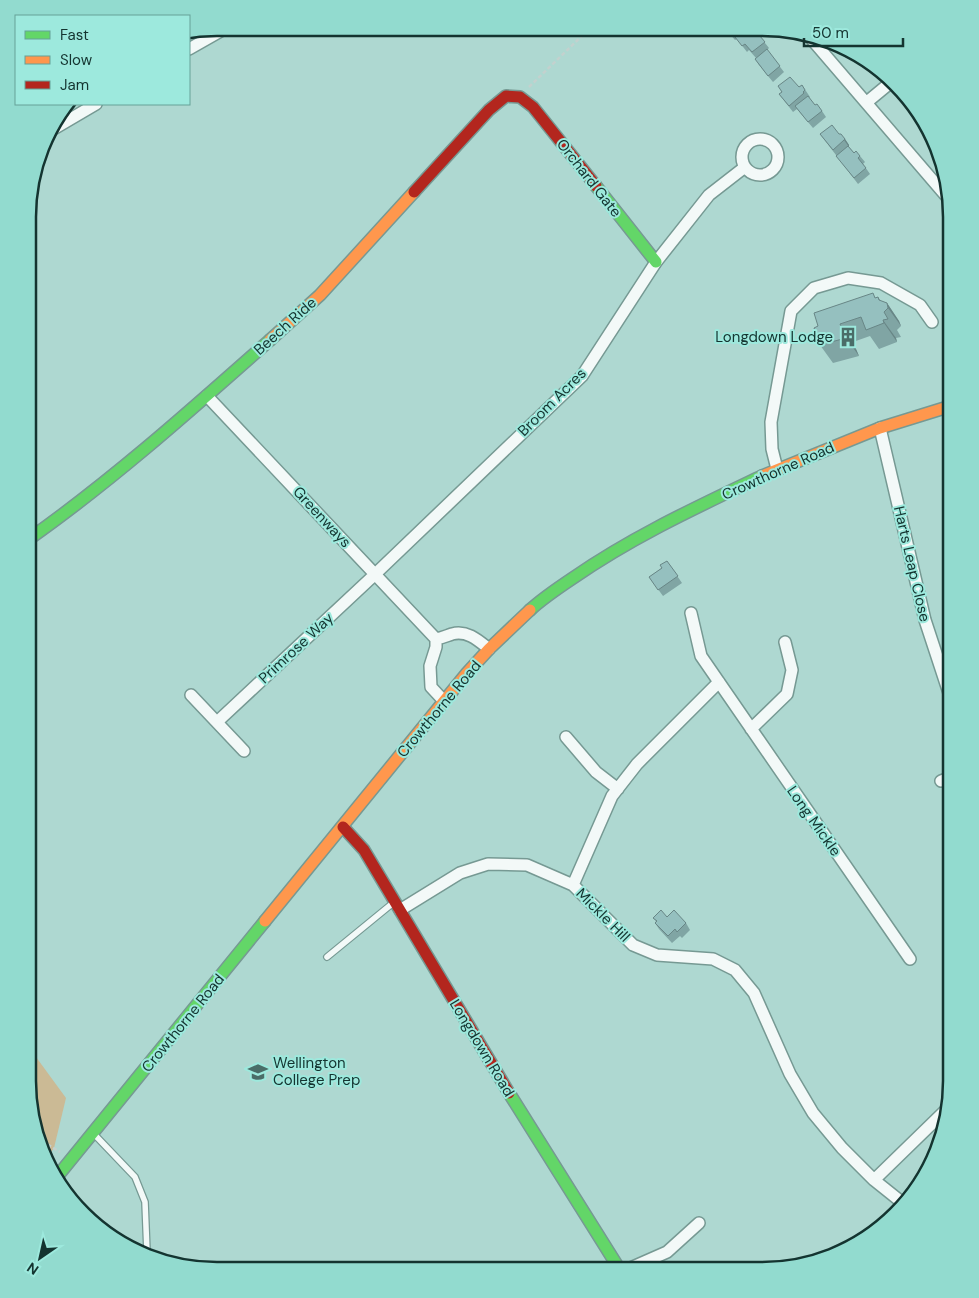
<svg xmlns="http://www.w3.org/2000/svg" width="979" height="1298" font-family="'DM Sans',sans-serif">
<style>
.green{fill:#cbba95}
.lines{fill:none;stroke-linecap:round;stroke-linejoin:round}
.lane-casing{stroke:#769993;stroke-width:8}
.street-casing{stroke:#769993;stroke-width:14}
.fast-casing{stroke:#769993;stroke-width:14}
.slow-casing{stroke:#769993;stroke-width:14}
.jam-casing{stroke:#769993;stroke-width:14}
.path{stroke:#c3d1ce;stroke-width:2.5;stroke-dasharray:4 2.5;stroke-linecap:butt}
.lane{stroke:#f3f9f8;stroke-width:5.5}
.street{stroke:#f3f9f8;stroke-width:11}
.fast{stroke:#63d668;stroke-width:11}
.slow{stroke:#ff974d;stroke-width:11}
.jam{stroke:#b3261e;stroke-width:11}
.wall{fill:#80a5a4}
.shaded-wall{fill:#688686}
.building{fill:#95c0bf;stroke:#688686}
.labels{text-anchor:middle;dominant-baseline:central;stroke-width:4;stroke-linejoin:round;paint-order:stroke}
.street-label{font-size:15px;fill:#143430;stroke:#9de9dd}
.poi-label{font-size:15px;fill:#143430;stroke:#9de9dd;text-anchor:end}
.rim{fill:none;stroke:#143430;stroke-width:2.5}
</style>
<rect width="100%" height="100%" fill="#aed8d1"/>
<!-- green -->
<path class="green" d="M 28,1046 L 66,1098 L 54,1148 L 46,1159 L 28,1081 Z"/>
<g class="lines">
<defs>
<path id="lane" d="M 327,957 L 393,903
M 93,1133 L 135,1177 L 145,1202 L 147,1252"/>
<path id="street" d="M 808,35 L 947,197
M 189,49 L 226,28
M 867,102 L 890,83
M 50,131 L 96,104
M742 157a18 18 0 1 1 36 0a18 18 0 1 1-36 0Z
M 207,396 L 436,639 L 436,647 L 430,666 L 431,687 L 444,701
M 880,428 L 925,620 L 951,699
M 777,469 L 772,449 L 771,422 L 791,311 L 814,288 L 848,278 L 881,283 L 920,305 L 932,322
M 691,613 L 701,656 L 910,959
M 436,639 C 442,638 446,636 452,634 C 467,630 478,640 489,649
M 191,695 L 244,751
M 217,722 L 370,579 L 582,376 L 656,262 L 709,195 L 745,167
M 751,729 L 787,694 L 792,670 L 785,642
M 566,737 L 596,772 L 618,789
M 941,781 L 951,777
M 573,885 L 612,796 L 637,764 L 719,682
M 400,910 L 460,873 L 488,864 L 527,865 L 573,885 L 633,945 L 657,955 L 713,959 L 735,970 L 754,993 L 790,1074 L 813,1113 L 842,1148 L 874,1180 L 904,1204
M 874,1180 L 948,1108
M 626,1270 L 667,1252 L 699,1223"/>
<path id="fast" d="M 596,186 L 656,262
M 29,539 C 114,479 192,409 270,340
M 530,610 C 543,598 558,588 573,578 C 632,537 697,507 762,476
M 509,1093 L 620,1270
M 56,1178 L 265,921"/>
<path id="slow" d="M 270,340 L 320,295 L 414,192
M 762,476 L 880,428 L 951,406
M 265,921 L 467,673 L 489,649 L 530,610"/>
<path id="jam" d="M 414,192 L 489,110 L 506,96 L 520,97 L 533,107 L 596,186
M 343,827 L 364,850 L 509,1093"/>
</defs>
<!-- lane casing -->
<use href="#lane" class="lane-casing"/>
<!-- street casing -->
<use href="#street" class="street-casing"/>
<!-- fast casing -->
<use href="#fast" class="fast-casing"/>
<!-- slow casing -->
<use href="#slow" class="slow-casing"/>
<!-- jam casing -->
<use href="#jam" class="jam-casing"/>
<!-- path -->
<path class="path" d="M 529,87 L 589,29
M 42,1141 L 60,1152"/>
<!-- lane -->
<use href="#lane" class="lane"/>
<!-- street -->
<use href="#street" class="street"/>
<!-- fast -->
<use href="#fast" class="fast"/>
<!-- slow -->
<use href="#slow" class="slow"/>
<!-- jam -->
<use href="#jam" class="jam"/>
</g>
<!-- wall -->
<path class="wall" d="M 722,29 L 754,29 L 769,48 L 767,50 L 784,72 L 773,82 L 759,65 L 755,59 L 756,58 L 749,50 L 747,52 L 737,39 L 735,40 L 728,32 L 726,34 Z
M 802,85 L 810,97 L 809,98 L 815,105 L 822,111 L 826,117 L 813,128 L 797,109 L 793,112 L 779,94 L 782,92 L 778,86 L 799,87 Z
M 820,134 L 839,134 L 845,139 L 849,145 L 849,147 L 854,153 L 860,156 L 865,162 L 863,164 L 870,174 L 858,184 Z
M 878,297 L 881,301 L 887,303 L 899,321 L 901,326 L 897,330 L 901,337 L 896,338 L 897,342 L 879,349 L 870,336 L 853,342 L 859,356 L 833,363 L 820,345 L 814,328 Z
M 667,561 L 682,583 L 663,596 L 649,577 L 662,568 Z
M 667,917 L 686,923 L 690,930 L 682,938 L 680,936 L 672,943 L 659,929 L 655,923 L 656,921 L 653,918 Z"/>
<!-- shaded-wall -->
<path class="shaded-wall" d="M 845,139 L 849,145 L 849,147 L 844,140 Z
M 887,303 L 899,321 L 901,326 L 888,308 Z
M 883,320 L 896,338 L 897,342 L 884,323 Z
M 840,324 L 853,342 L 859,356 L 846,338 Z"/>
<!-- building -->
<path class="building" d="M 726,29 L 737,29 L 730,34 Z
M 745,29 L 754,29 L 765,42 L 752,52 L 745,44 L 742,46 L 735,37 Z
M 767,49 L 780,66 L 768,76 L 755,59 Z
M 790,77 L 799,87 L 802,85 L 805,90 L 803,92 L 804,93 L 789,106 L 779,94 L 782,92 L 778,86 Z
M 808,96 L 815,105 L 817,104 L 822,111 L 808,122 L 795,106 Z
M 832,125 L 839,134 L 841,134 L 845,139 L 844,140 L 833,150 L 820,134 Z
M 848,146 L 854,153 L 856,151 L 860,156 L 858,158 L 866,168 L 854,178 L 836,156 Z
M 873,293 L 875,298 L 878,297 L 879,300 L 887,303 L 888,308 L 884,312 L 888,319 L 883,320 L 884,323 L 866,330 L 861,317 L 840,324 L 846,338 L 820,345 L 814,328 L 818,326 L 814,313 Z
M 667,561 L 678,576 L 658,590 L 649,577 L 662,568 L 660,565 Z
M 661,910 L 667,917 L 674,910 L 686,923 L 677,932 L 675,929 L 668,936 L 655,923 L 657,921 L 653,918 Z"/>
<!-- icons -->
<defs>
<symbol id="building-bare" viewBox="-9 -9 18 18"><path d="M-4-6H4V6H1V3H-1V6H-4ZM-2.5-4.3h1.7v1.8h-1.7ZM.8-4.3h1.7v1.8H.8ZM-2.5-1h1.7V.8h-1.7ZM.8-1h1.7V.8H.8Z" fill="#4a6d68" stroke="#9de9dd" stroke-width="2.5" paint-order="stroke"/></symbol>
<symbol id="school-bare" viewBox="-9 -9 18 18"><path d="M0-5L7-2L0 1L-7-2ZM-4 1L0 2.5L4 1V4Q0 6-4 4Z" fill="#4a6d68" stroke="#9de9dd" stroke-width="2.5" paint-order="stroke"/></symbol>
</defs>
<g fill-rule="evenodd">
<use href="#building-bare" x="834" y="323" width="28" height="28"/>
<use href="#school-bare" x="244" y="1058" width="28" height="28"/>
</g>
<g class="labels">
<!-- street labels -->
<g class="street-label">
<text transform="translate(589 178) rotate(52)">Orchard Gate</text>
<text transform="translate(285 326) rotate(-42)">Beech Ride</text>
<text transform="translate(552 402) rotate(-45)">Broom Acres</text>
<text transform="translate(778 471) rotate(-24)">Crowthorne Road</text>
<text transform="translate(322 517) rotate(47)">Greenways</text>
<text transform="translate(912 564) rotate(77)">Harts Leap Close</text>
<text transform="translate(296 648) rotate(-43)">Primrose Way</text>
<text transform="translate(439 709) rotate(-50)">Crowthorne Road</text>
<text transform="translate(814 821) rotate(55)">Long Mickle</text>
<text transform="translate(603 915) rotate(45)">Mickle Hill</text>
<text transform="translate(183 1023) rotate(-51)">Crowthorne Road</text>
<text transform="translate(482 1048) rotate(59)">Longdown Road</text>
</g>
<!-- poi labels -->
<g class="poi-label">
<text x="833" y="337">Longdown Lodge</text>
<text x="273" y="1063" text-anchor="start">Wellington<tspan x="273" dy="17">College Prep</tspan></text>
</g>
</g>
<!-- crop -->
<path d="M0 0H979V1298H0ZM217 36H762A181 181 0 0 1 943 217V1081A181 181 0 0 1 762 1262H217A181 181 0 0 1 36 1081V217A181 181 0 0 1 217 36Z" fill="#92dbcf" fill-rule="evenodd"/>
<path class="rim" d="M217 36H762A181 181 0 0 1 943 217V1081A181 181 0 0 1 762 1262H217A181 181 0 0 1 36 1081V217A181 181 0 0 1 217 36Z"/>
<!-- legend -->
<rect x="15" y="15" width="175" height="90" fill="#9de9dd" stroke="#66a198"/>
<rect x="25" y="31" width="25" height="8" fill="#63d668" stroke="#66a198"/>
<text x="60" y="40" font-size="15" fill="#143430">Fast</text>
<rect x="25" y="56" width="25" height="8" fill="#ff974d" stroke="#66a198"/>
<text x="60" y="65" font-size="15" fill="#143430">Slow</text>
<rect x="25" y="81" width="25" height="8" fill="#b3261e" stroke="#66a198"/>
<text x="60" y="90" font-size="15" fill="#143430">Jam</text>
<!-- north arrow -->
<g transform="translate(40 1258) rotate(214)" stroke="#9de9dd" stroke-width="4" paint-order="stroke">
<path d="M0-4L9 19L0 12L-9 19Z" fill="#143430"/>
<text y="-8" font-size="14" font-weight="bold" text-anchor="middle" fill="#143430">N</text>
</g>
<!-- scale -->
<path d="M804 38v8h99v-8" fill="none" stroke="#143430" stroke-width="2.5"/>
<text x="812" y="38" font-size="15" fill="#143430" stroke="#9de9dd" stroke-width="4" paint-order="stroke">50 m</text>
</svg>
